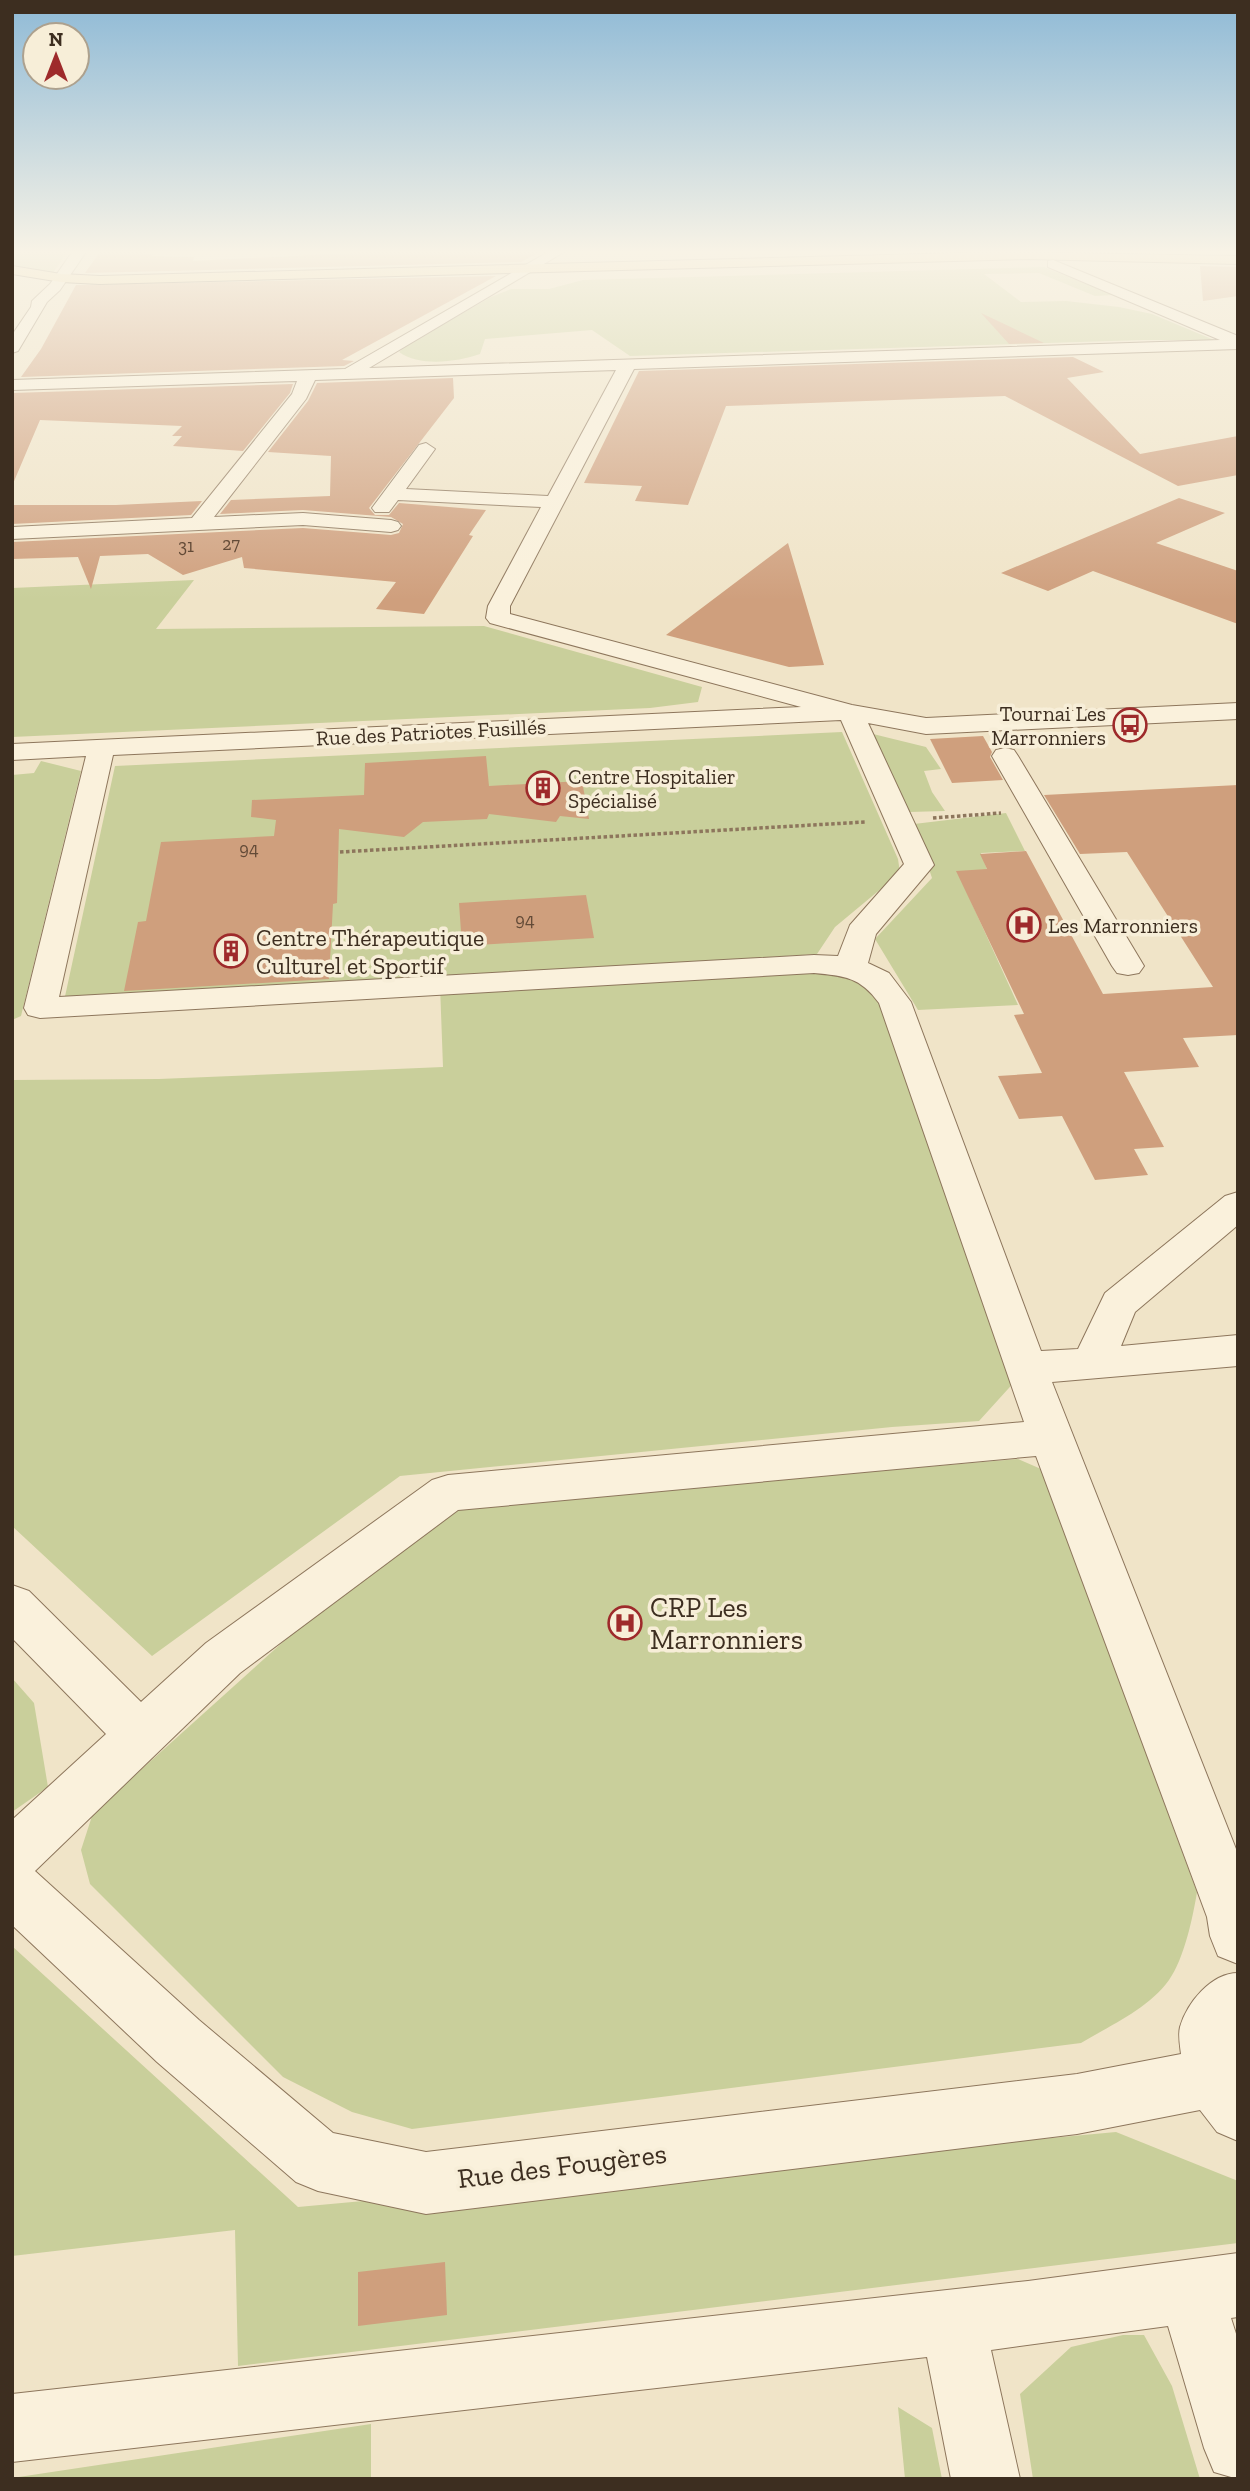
<svg xmlns="http://www.w3.org/2000/svg" width="1250" height="2491" font-family="'Zilla Slab',serif">
<style>
.green{fill:#c9cf9b}
.building{fill:#cf9f7d}
.lines{fill:none;stroke-linecap:round;stroke-linejoin:round}
.minor-casing{stroke:#8d765c;stroke-width:2}
.major-casing{stroke:#5b4430;stroke-width:2}
.path{stroke:#8d765c;stroke-width:3.5;stroke-dasharray:3.5 2.5;stroke-linecap:butt}
.minor{fill:#faf1dc;fill-rule:evenodd}
.major{fill:#f3d9a0;fill-rule:evenodd}
.labels{text-anchor:middle;dominant-baseline:central;stroke-width:7;stroke-linejoin:round;paint-order:stroke}
.far-number-label{font-size:18px;fill:#624a37}
.far-poi-label{font-size:21px;fill:#3d2e20;stroke:#f7eed8;text-anchor:start}
.far-street-label{font-size:21px;fill:#3d2e20;stroke:#f7eed8}
.poi-label{font-size:24px;fill:#3d2e20;stroke:#f7eed8;text-anchor:start}
.near-poi-label{font-size:28px;fill:#3d2e20;stroke:#f7eed8;text-anchor:start}
.near-street-label{font-size:28px;fill:#3d2e20;stroke:#f7eed8}
</style>
<rect width="100%" height="100%" fill="#f0e4c8"/>
<!-- green -->
<path class="green" d="M 12,252 L 67,252 L 53,273 L 12,268 Z
M 1044,267 L 1113,295 L 1095,296 L 1039,273 L 984,274 L 1021,302 L 1066,301 L 1119,307 L 1152,314 L 1214,340 L 1143,340 L 630,356 L 592,330 L 485,339 L 480,354 C 457,362 420,367 399,352 L 405,346 L 491,297 L 511,289 L 549,289 L 583,280 Z
M 194,580 L 156,629 L 484,626 L 702,687 L 698,702 L 650,708 L 12,737 L 12,588 Z
M 842,732 L 898,859 L 900,873 L 835,927 L 817,954 L 64,1001 L 115,766 Z
M 873,734 L 926,747 L 941,769 L 924,771 L 932,792 L 945,811 L 909,812 Z
M 41,761 L 81,771 L 21,1016 L 12,1020 L 12,775 L 34,773 Z
M 1006,813 L 1025,851 L 981,853 L 988,872 L 958,873 L 1018,1005 L 918,1010 L 875,939 L 932,878 L 914,824 Z
M 814,964 L 878,980 L 1028,1367 L 979,1421 L 892,1427 L 400,1476 L 152,1656 L 12,1526 L 12,1080 L 159,1079 L 443,1067 L 440,985 Z
M 1018,1459 L 1041,1469 L 1197,1892 C 1193,1917 1184,1959 1169,1980 C 1148,2009 1111,2025 1081,2043 L 412,2129 L 352,2112 L 283,2077 L 90,1884 L 81,1850 L 93,1813 L 344,1587 L 452,1507 Z
M 12,1678 L 34,1703 L 48,1787 L 12,1812 Z
M 12,1946 L 298,2207 L 1116,2132 L 1238,2181 L 1238,2243 L 238,2366 L 235,2230 L 12,2256 Z
M 1123,2335 L 1144,2335 L 1172,2386 L 1200,2479 L 1033,2479 L 1020,2394 L 1071,2347 Z
M 898,2407 L 932,2428 L 942,2479 L 905,2479 Z
M 371,2424 L 371,2479 L 12,2479 L 12,2478 Z"/>
<!-- building -->
<path class="building" d="M 100,252 L 146,252 L 144,254 L 153,254 L 152,256 L 194,257 L 193,261 L 374,252 L 540,252 L 521,262 L 85,273 Z
M 1200,266 L 1238,267 L 1238,296 L 1203,301 Z
M 496,276 L 342,360 L 354,361 L 344,366 L 21,377 L 41,349 L 76,285 Z
M 981,313 L 1044,343 L 1009,344 Z
M 1073,357 L 1104,372 L 1067,378 L 1140,454 L 1238,436 L 1238,475 L 1178,486 L 1005,396 L 726,406 L 688,505 L 635,501 L 642,486 L 584,483 L 639,371 Z
M 453,378 L 454,398 L 369,508 L 375,515 L 389,515 L 399,503 L 486,510 L 469,535 L 473,536 L 424,614 L 376,609 L 396,582 L 244,568 L 242,557 L 183,575 L 148,554 L 100,556 L 91,589 L 78,557 L 12,559 L 12,542 L 303,528 L 391,535 L 399,533 L 403,524 L 391,517 L 303,510 L 220,514 L 231,500 L 330,496 L 331,456 L 268,452 L 308,401 L 317,383 Z
M 293,384 L 290,393 L 243,451 L 173,446 L 182,436 L 172,436 L 182,426 L 40,420 L 12,486 L 12,393 Z
M 1179,498 L 1225,513 L 1156,543 L 1238,571 L 1238,624 L 1093,571 L 1048,591 L 1001,573 Z
M 202,501 L 191,515 L 12,524 L 12,505 L 116,505 Z
M 788,543 L 824,665 L 789,667 L 666,635 Z
M 983,736 L 992,752 L 990,757 L 1003,780 L 952,783 L 930,739 Z
M 486,756 L 489,786 L 582,781 L 589,819 L 560,816 L 556,822 L 489,814 L 487,819 L 423,822 L 404,837 L 339,829 L 337,903 L 333,904 L 329,979 L 124,991 L 138,922 L 146,921 L 161,842 L 274,836 L 276,820 L 251,817 L 252,800 L 364,795 L 365,763 Z
M 1238,785 L 1238,1035 L 1183,1038 L 1199,1067 L 1124,1072 L 1164,1147 L 1134,1149 L 1148,1175 L 1095,1180 L 1062,1116 L 1019,1119 L 998,1076 L 1042,1073 L 1014,1015 L 1024,1014 L 956,871 L 987,869 L 980,854 L 1026,851 L 1103,994 L 1213,987 L 1127,852 L 1080,854 L 1044,795 Z
M 586,895 L 594,938 L 462,946 L 459,903 Z
M 445,2262 L 447,2315 L 358,2326 L 358,2272 Z"/>
<g class="lines">
<defs>
<path id="minor" d="M 72,252 L 86,252 L 60,290 L 47,302 L 18,351 L 12,353 L 12,335 L 31,307 L 32,301 L 50,284 Z
M 548,252 L 564,252 L 369,368 L 1220,340 L 1048,267 L 1048,261 L 1053,260 L 1238,336 L 1238,349 L 634,369 L 510,606 L 510,614 L 852,705 L 926,718 L 1238,703 L 1238,719 L 926,734 L 868,723 L 934,865 L 876,934 L 868,963 L 889,973 L 911,1002 L 1041,1351 L 1078,1349 L 1105,1293 L 1225,1196 L 1238,1192 L 1238,1225 L 1135,1312 L 1121,1346 L 1238,1335 L 1238,1366 L 1052,1382 L 1238,1854 L 1238,1964 L 1218,1956 L 1210,1936 L 1207,1917 L 1036,1456 L 458,1510 L 240,1673 L 35,1871 L 199,2020 L 333,2133 L 426,2152 L 1077,2074 L 1181,2054 C 1180,2046 1178,2035 1180,2027 C 1187,2003 1211,1973 1238,1973 L 1238,2141 L 1217,2132 L 1200,2110 L 1077,2134 L 426,2214 L 318,2191 L 296,2182 L 157,2062 L 12,1925 L 12,1820 L 106,1734 L 12,1638 L 12,1585 L 29,1591 L 141,1702 L 206,1643 L 432,1480 L 448,1475 L 1024,1422 L 879,1003 C 860,977 845,976 814,973 L 40,1018 L 28,1015 L 24,1008 L 86,756 L 12,760 L 12,744 L 801,707 L 490,623 L 486,618 L 488,606 L 541,507 L 398,500 L 389,512 L 375,512 L 372,508 L 419,445 L 426,443 L 435,449 L 406,489 L 548,496 L 616,370 L 315,380 L 306,399 L 214,517 L 303,513 L 391,520 L 398,522 L 401,526 L 398,530 L 391,532 L 303,525 L 12,539 L 12,527 L 192,518 L 292,394 L 297,381 L 12,390 L 12,380 L 345,369 ZM 841,720 L 904,864 L 850,925 L 838,956 L 814,955 L 59,997 L 113,755 Z
M 1005,748 L 1014,750 L 1018,756 L 1144,966 L 1139,973 L 1128,975 L 1117,973 L 1112,966 L 992,756 L 996,750 Z
M 1238,2253 L 1238,2317 L 1231,2318 L 1238,2340 L 1238,2479 L 1214,2472 L 1204,2448 L 1168,2326 L 991,2350 L 1020,2479 L 951,2479 L 927,2357 L 12,2462 L 12,2394 L 1028,2281 Z"/>
<path id="major" d="M 998,252 L 1238,256 L 1238,264 L 1029,259 L 100,284 L 61,282 L 12,274 L 12,266 L 61,274 L 100,276 Z"/>
</defs>
<!-- minor casing -->
<use href="#minor" class="minor-casing"/>
<!-- major casing -->
<use href="#major" class="major-casing"/>
<!-- path -->
<path class="path" d="M 933,818 L 1001,813
M 340,852 L 865,822"/>
<!-- minor -->
<use href="#minor" class="minor"/>
<!-- major -->
<use href="#major" class="major"/>
</g>
<!-- sky -->
<linearGradient id="sky" x2="0" y2="1"><stop stop-color="#8fbad6"/><stop offset="0.42" stop-color="#f8f3e6"/><stop offset="1" stop-color="#f8f3e6" stop-opacity="0"/></linearGradient>
<rect width="1250" height="600" fill="url(#sky)"/>
<!-- icons -->
<defs>
<symbol id="bus-ring" viewBox="-11 -11 22 22"><circle r="9.5" fill="#f7eed8" stroke="#9e2a2b" stroke-width="1.5"/><path d="M-5-6H5V4H4V6H2V4H-2V6H-4V4H-5ZM-3.5-4V0h7V-4ZM-3.5 1.2v1.5H-2V1.2ZM2 1.2v1.5H3.5V1.2Z" fill="#9e2a2b"/></symbol>
<symbol id="building-ring" viewBox="-11 -11 22 22"><circle r="9.5" fill="#f7eed8" stroke="#9e2a2b" stroke-width="1.5"/><path d="M-4-6H4V6H1V3H-1V6H-4ZM-2.5-4.3h1.7v1.8h-1.7ZM.8-4.3h1.7v1.8H.8ZM-2.5-1h1.7V.8h-1.7ZM.8-1h1.7V.8H.8Z" fill="#9e2a2b"/></symbol>
<symbol id="hospital-ring" viewBox="-11 -11 22 22"><circle r="9.5" fill="#f7eed8" stroke="#9e2a2b" stroke-width="1.5"/><path d="M-5-5h3v3.5h4V-5h3V5h-3V1.5h-4V5h-3Z" fill="#9e2a2b"/></symbol>
</defs>
<g fill-rule="evenodd">
<use href="#bus-ring" x="1111" y="706" width="38" height="38"/>
<use href="#building-ring" x="524" y="769" width="38" height="38"/>
<use href="#hospital-ring" x="1005" y="906" width="38" height="38"/>
<use href="#building-ring" x="212" y="932" width="38" height="38"/>
<use href="#hospital-ring" x="606" y="1604" width="38" height="38"/>
</g>
<g class="labels">
<!-- far-number labels -->
<g class="far-number-label">
<text x="231" y="544">27</text>
<text x="186" y="546">31</text>
<text x="249" y="849">94</text>
<text x="525" y="920">94</text>
</g>
<!-- far-poi labels -->
<g class="far-poi-label">
<text x="1106" y="713" text-anchor="end">Tournai Les<tspan x="1106" dy="24">Marronniers</tspan></text>
<text x="568" y="776">Centre Hospitalier<tspan x="568" dy="24">Spécialisé</tspan></text>
<text x="1048" y="925">Les Marronniers</text>
</g>
<!-- far-street labels -->
<g class="far-street-label">
<text transform="translate(431 732) rotate(-3)">Rue des Patriotes Fusillés</text>
</g>
<!-- poi labels -->
<g class="poi-label">
<text x="256" y="937">Centre Thérapeutique<tspan x="256" dy="28">Culturel et Sportif</tspan></text>
</g>
<!-- near-poi labels -->
<g class="near-poi-label">
<text x="650" y="1607">CRP Les<tspan x="650" dy="32">Marronniers</tspan></text>
</g>
<!-- near-street labels -->
<g class="near-street-label">
<text transform="translate(562 2166) rotate(-7)">Rue des Fougères</text>
</g>
</g>
<!-- border -->
<rect width="1250" height="2491" fill="none" stroke="#3d2e20" stroke-width="28"/>
<!-- north arrow -->
<g transform="translate(56 56)"><circle r="33" fill="#f7eed8" stroke="#ada18e" stroke-width="2"/>
<path d="M0-5L12 26L0 18L-12 26Z" fill="#9e2a2b"/>
<text y="-10" font-size="19" font-weight="bold" text-anchor="middle" fill="#3d2e20">N</text>
</g>
</svg>
